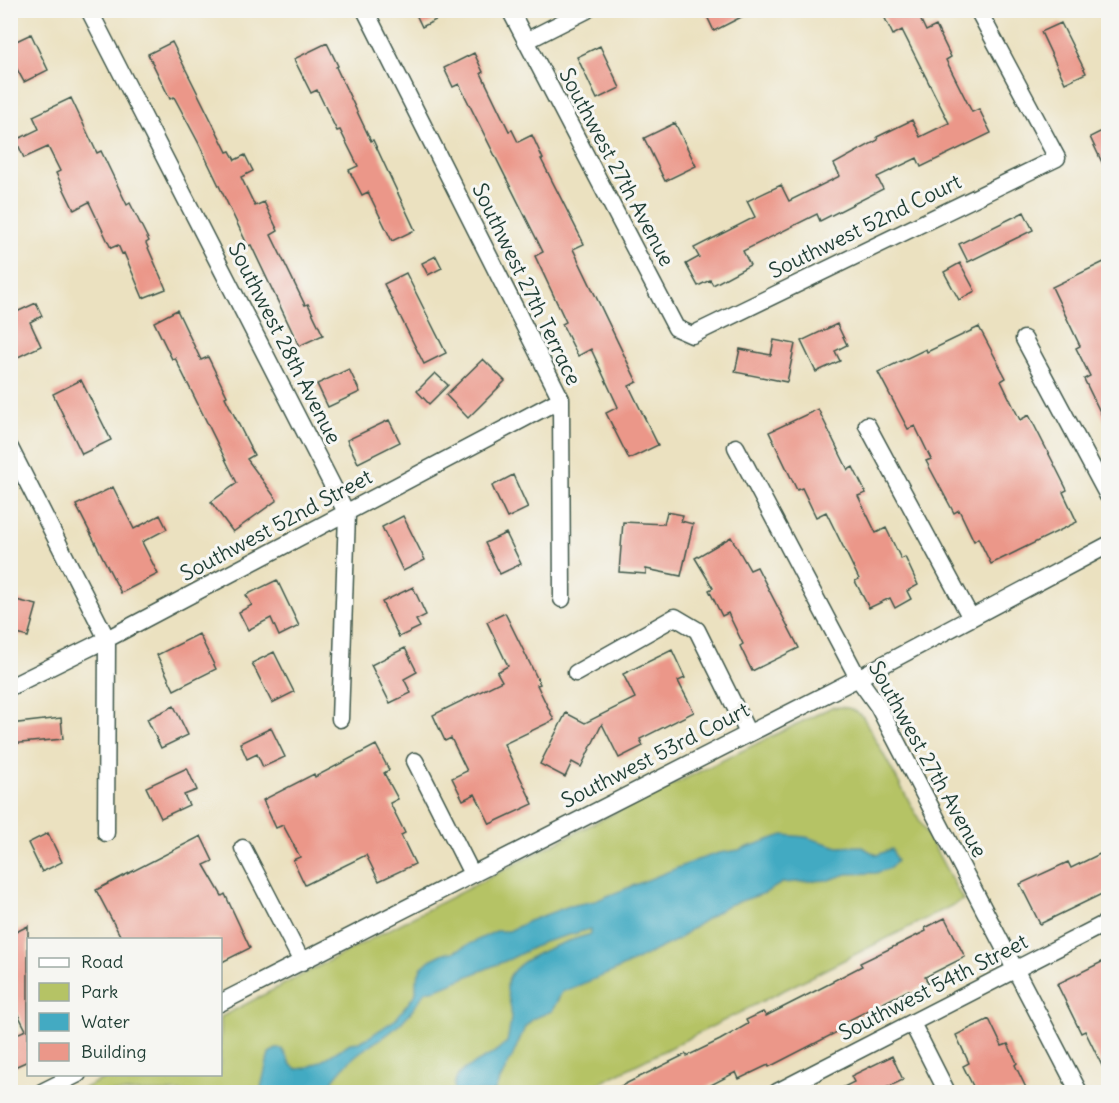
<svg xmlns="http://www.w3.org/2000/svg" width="1119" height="1103" font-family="Delius,sans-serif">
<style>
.green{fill:#b5c365;stroke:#6a804c;stroke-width:1.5}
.water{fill:#43aac2;stroke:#31747b;stroke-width:1.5}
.building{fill:#eb9789}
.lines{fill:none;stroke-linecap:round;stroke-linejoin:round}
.street-casing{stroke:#3e5649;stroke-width:19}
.street{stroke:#fff;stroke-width:16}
.labels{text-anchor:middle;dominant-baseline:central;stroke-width:6;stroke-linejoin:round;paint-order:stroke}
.street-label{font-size:21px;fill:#1f3d34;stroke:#f6f6f2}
</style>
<rect width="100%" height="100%" fill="#f6f6f2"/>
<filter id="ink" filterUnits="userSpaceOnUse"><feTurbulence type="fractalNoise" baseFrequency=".0167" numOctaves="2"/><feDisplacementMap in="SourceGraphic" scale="12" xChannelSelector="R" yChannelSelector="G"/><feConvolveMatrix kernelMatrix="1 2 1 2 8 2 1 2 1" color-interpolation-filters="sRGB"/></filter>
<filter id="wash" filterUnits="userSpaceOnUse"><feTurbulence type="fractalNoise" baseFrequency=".008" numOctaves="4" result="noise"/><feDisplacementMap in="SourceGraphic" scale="24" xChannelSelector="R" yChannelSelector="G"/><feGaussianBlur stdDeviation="1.35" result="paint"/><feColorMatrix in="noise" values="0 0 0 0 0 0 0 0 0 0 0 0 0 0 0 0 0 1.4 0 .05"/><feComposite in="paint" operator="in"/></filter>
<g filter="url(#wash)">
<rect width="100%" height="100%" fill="#ebe1c0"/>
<!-- green -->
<path class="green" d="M 832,707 C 846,707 852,707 863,717 L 963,900 L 582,1092 L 76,1092 L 111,1075 L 220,1074 L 221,1017 L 598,821 Z"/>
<!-- water -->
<path class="water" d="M 783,835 L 806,837 L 838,847 L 860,846 L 877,855 L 892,849 L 897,861 L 890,868 L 876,873 L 847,874 L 829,880 L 782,883 L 765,893 L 726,906 L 688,931 L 679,939 L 612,972 L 562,992 L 552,1011 L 533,1019 L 525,1027 L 513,1055 L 494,1092 L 455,1092 C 450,1073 470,1067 483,1059 C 492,1055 500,1048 507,1042 C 509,1033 511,1023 511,1014 C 512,1004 506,995 507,986 C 507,959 570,940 591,934 L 591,929 L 544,942 L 510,959 L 437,989 L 426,991 C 416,1005 407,1019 393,1030 C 385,1037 375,1042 366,1048 C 352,1057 332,1077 327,1092 L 260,1092 L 269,1053 L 276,1049 L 282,1049 L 292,1066 L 297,1069 L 306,1068 L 320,1062 L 350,1043 L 359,1042 L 369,1037 L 396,1019 L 416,993 L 416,981 L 421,968 L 430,960 L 444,953 L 453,952 L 496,931 L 509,931 L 529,921 L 569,906 L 595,901 L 697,860 L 719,853 L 739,850 Z"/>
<g id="blocks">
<!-- building -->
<path class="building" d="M 414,10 L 455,10 L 422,27 Z
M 704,10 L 755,10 L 714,31 Z
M 881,10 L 916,10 L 926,31 L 936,26 L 951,57 L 946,60 L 972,112 L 979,109 L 991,133 L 921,167 L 917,158 L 877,177 L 883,189 L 820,221 L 817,214 L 743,251 L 750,265 L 713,285 L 710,280 L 698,286 L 686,264 L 699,257 L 694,248 L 755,217 L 747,201 L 781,185 L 789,201 L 840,176 L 834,164 L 878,140 L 877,137 L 912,120 L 920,137 L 949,123 L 902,30 L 893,35 Z
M 1061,23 L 1086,73 L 1065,83 L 1041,32 Z
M 31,34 L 48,70 L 24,82 L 10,56 L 10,44 Z
M 172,42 L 227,152 L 230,151 L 235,160 L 245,155 L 253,171 L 241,177 L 255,206 L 264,202 L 278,231 L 271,235 L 305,305 L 308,304 L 323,335 L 299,346 L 251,245 L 248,246 L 198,142 L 174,97 L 170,99 L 148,54 Z
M 327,43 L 338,66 L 336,67 L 371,141 L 373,140 L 415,230 L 392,241 L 368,192 L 362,195 L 349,170 L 358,166 L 340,130 L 337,131 L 317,90 L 311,93 L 294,59 Z
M 600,46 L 620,88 L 597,99 L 577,57 Z
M 474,53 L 483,72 L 481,73 L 509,131 L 512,130 L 518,142 L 532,135 L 543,159 L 541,159 L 584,244 L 573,249 L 637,382 L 629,386 L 658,445 L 629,459 L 606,413 L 618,407 L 591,349 L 578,356 L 562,324 L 566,322 L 535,256 L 543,252 L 459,84 L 453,87 L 444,68 Z
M 71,98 L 97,153 L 101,151 L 127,205 L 130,203 L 149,241 L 146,243 L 166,289 L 143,298 L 124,253 L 122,254 L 118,245 L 111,248 L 89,202 L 74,210 L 56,173 L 60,171 L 48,147 L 24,158 L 16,140 L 39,129 L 33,116 Z
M 675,123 L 696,166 L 665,181 L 644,138 Z
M 1108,128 L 1108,175 L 1090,137 Z
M 1024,212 L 1033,230 L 968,262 L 959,244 Z
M 436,256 L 442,268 L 428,275 L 422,263 Z
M 1108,260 L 1108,428 L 1084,379 L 1090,376 L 1076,348 L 1080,346 L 1052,287 Z
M 960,263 L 975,291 L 959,300 L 944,272 Z
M 406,273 L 446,353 L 424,364 L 384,284 Z
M 36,303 L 42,316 L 30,322 L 41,346 L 16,358 L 10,346 L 10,315 Z
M 177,310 L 201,360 L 208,357 L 227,396 L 225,397 L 254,455 L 247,459 L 277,500 L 233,532 L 211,502 L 237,483 L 175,358 L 172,359 L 154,322 Z
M 837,324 L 847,345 L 835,351 L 840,361 L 816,372 L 801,341 Z
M 979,327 L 1006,378 L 1001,381 L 1020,420 L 1029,415 L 1055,466 L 1067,490 L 1063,492 L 1077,522 L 991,564 L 978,538 L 974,541 L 959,510 L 954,513 L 926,461 L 931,459 L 915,426 L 908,429 L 878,372 L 926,349 L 927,352 Z
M 774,340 L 795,344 L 787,382 L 735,372 L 740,349 L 771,355 Z
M 483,359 L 505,381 L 468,418 L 446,395 Z
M 349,369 L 360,392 L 328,407 L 317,384 Z
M 435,373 L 448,385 L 429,404 L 417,391 Z
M 81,380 L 111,440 L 82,454 L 53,394 Z
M 818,409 L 848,470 L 853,467 L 866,493 L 858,496 L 876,533 L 886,528 L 901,559 L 905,557 L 918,585 L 907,591 L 911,599 L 895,608 L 890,598 L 869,608 L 855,581 L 859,579 L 826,512 L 816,517 L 802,488 L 797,490 L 769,432 Z
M 389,420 L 400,442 L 358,463 L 347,440 Z
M 513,475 L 528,508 L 507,518 L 492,486 Z
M 113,487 L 134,529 L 160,515 L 167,529 L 142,542 L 158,574 L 121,593 L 76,505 Z
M 667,512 L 683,515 L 681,521 L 693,524 L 681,576 L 646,569 L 646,574 L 619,572 L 623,522 L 664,524 Z
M 403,516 L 425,560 L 403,571 L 382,527 Z
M 506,533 L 521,564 L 500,574 L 485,543 Z
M 731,537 L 750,570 L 757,567 L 799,648 L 752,671 L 740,646 L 743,644 L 728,613 L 722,616 L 709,590 L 713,588 L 695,558 Z
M 277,580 L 299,626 L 279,636 L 271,618 L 248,630 L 239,612 L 252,605 L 246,595 Z
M 413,587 L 426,615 L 416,620 L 420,627 L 399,637 L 382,602 Z
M 16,600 L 37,605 L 28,637 L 10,632 L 10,618 Z
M 505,613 L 540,684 L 537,685 L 554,720 L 504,744 L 533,804 L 490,824 L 475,794 L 463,800 L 452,778 L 467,771 L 451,738 L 445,741 L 433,715 L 502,681 L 497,672 L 508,666 L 487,622 Z
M 199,634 L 216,669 L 174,690 L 157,655 Z
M 405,648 L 417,672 L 404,679 L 411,693 L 390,703 L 371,665 Z
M 672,650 L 685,678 L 678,681 L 694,712 L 640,739 L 643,746 L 619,758 L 602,724 L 581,767 L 572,762 L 565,777 L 540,764 L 566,713 L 585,723 L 635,698 L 623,674 Z
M 274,652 L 294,692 L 272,703 L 252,663 Z
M 174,706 L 188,735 L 161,748 L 147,719 Z
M 61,718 L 63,739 L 10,744 L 10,724 Z
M 271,728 L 285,757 L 263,767 L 257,754 L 247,759 L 240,743 Z
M 376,745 L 389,770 L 384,773 L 398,799 L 390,803 L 405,833 L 401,835 L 415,864 L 379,881 L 366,855 L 305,885 L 293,860 L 300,857 L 283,825 L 276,828 L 263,800 L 314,774 L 315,777 Z
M 187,768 L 197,790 L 184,795 L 189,805 L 161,818 L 146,787 Z
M 48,833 L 62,862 L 42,872 L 28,843 Z
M 201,836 L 213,861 L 204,865 L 222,896 L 225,894 L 250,948 L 220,963 L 220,939 L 122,939 L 96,890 Z
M 1108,850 L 1108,891 L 1040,924 L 1020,884 L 1068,862 L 1071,868 Z
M 945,918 L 965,957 L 925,977 L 928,983 L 911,992 L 909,990 L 841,1024 L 843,1029 L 769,1067 L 768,1065 L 739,1079 L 736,1072 L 703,1089 L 704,1092 L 609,1092 L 686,1054 L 687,1056 L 720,1040 L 748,1024 L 746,1020 L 763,1012 L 766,1016 L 833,982 L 833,981 L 862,966 L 860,963 L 926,931 L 925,928 Z
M 28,926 L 28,1061 L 10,1069 L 10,1037 L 26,1030 L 10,999 L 10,935 Z
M 1108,959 L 1108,1078 L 1085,1031 L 1081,1033 L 1057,984 Z
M 989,1019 L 1002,1046 L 1008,1044 L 1017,1063 L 1015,1065 L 1028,1092 L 976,1092 L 963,1066 L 969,1063 L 956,1035 Z
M 892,1056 L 903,1080 L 877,1092 L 834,1092 L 854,1082 L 851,1076 Z"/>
</g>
</g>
<g filter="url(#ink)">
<use href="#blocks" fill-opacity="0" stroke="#3e5649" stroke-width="1.5"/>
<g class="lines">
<defs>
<path id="street" d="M 89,10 L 347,514 L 340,719
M 365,10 L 561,399 L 562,599
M 510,10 L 676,328 L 692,335 L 1057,158 L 978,10
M 526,41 L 587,10
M 1024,339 L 1108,496
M 867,425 L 971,618
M 736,447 L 858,678 L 878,706 L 1079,1092
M 10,448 L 107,639 L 106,833
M 576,673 L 675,617 L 697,630 L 748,733
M 10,687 L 107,639 L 561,399
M 415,761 L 472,874
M 243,848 L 302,962
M 220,1003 L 858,678 L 1108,545
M 912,1023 L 947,1092
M 42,1092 L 78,1074
M 777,1092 L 1108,922"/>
</defs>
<!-- street casing -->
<use href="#street" class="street-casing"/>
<!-- street -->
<use href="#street" class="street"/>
</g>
</g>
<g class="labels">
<!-- street labels -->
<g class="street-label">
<text transform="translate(617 167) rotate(62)">Southwest 27th Avenue</text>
<text transform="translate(865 226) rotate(-26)">Southwest 52nd Court</text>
<text transform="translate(527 284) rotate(64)">Southwest 27th Terrace</text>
<text transform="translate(285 343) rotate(63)">Southwest 28th Avenue</text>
<text transform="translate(276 525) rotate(-28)">Southwest 52nd Street</text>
<text transform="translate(655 755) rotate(-27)">Southwest 53rd Court</text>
<text transform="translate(928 759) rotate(61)">Southwest 27th Avenue</text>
<text transform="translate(933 987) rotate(-27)">Southwest 54th Street</text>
</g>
</g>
<!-- margin -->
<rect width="1119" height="1103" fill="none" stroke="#f6f6f2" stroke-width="36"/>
<!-- legend -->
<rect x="27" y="938" width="195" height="138" fill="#f6f6f2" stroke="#a0aca6" stroke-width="1.5"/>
<rect x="39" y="958" width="30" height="9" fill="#ffffff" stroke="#a0aca6" stroke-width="1.5"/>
<text x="81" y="968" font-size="18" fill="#1f3d34">Road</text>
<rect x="39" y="983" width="30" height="18" fill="#b5c365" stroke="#a0aca6" stroke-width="1.5"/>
<text x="81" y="998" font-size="18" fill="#1f3d34">Park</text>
<rect x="39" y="1013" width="30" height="18" fill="#43aac2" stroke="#a0aca6" stroke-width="1.5"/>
<text x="81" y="1028" font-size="18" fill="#1f3d34">Water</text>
<rect x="39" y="1043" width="30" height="18" fill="#eb9789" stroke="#a0aca6" stroke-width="1.5"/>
<text x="81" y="1058" font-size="18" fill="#1f3d34">Building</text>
</svg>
